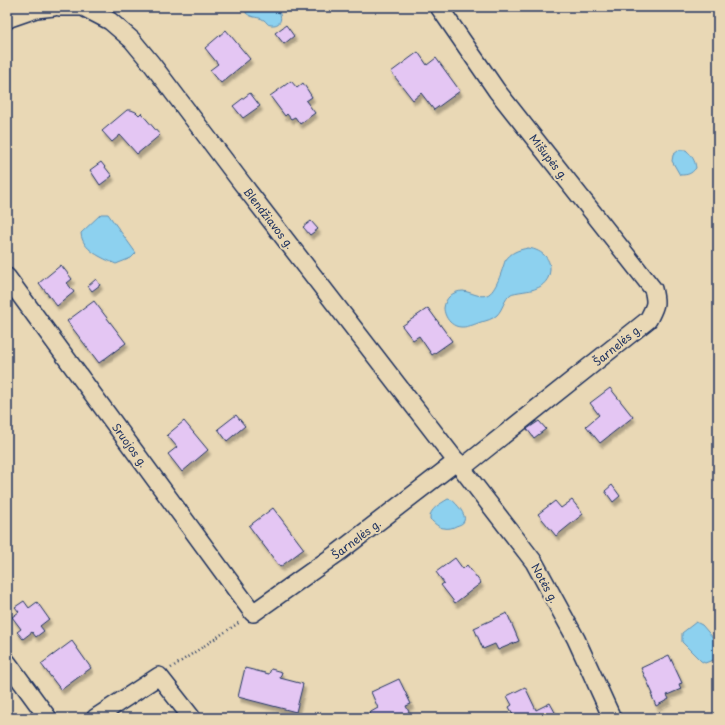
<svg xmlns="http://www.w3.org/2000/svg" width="725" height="725" font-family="'Playpen Sans',sans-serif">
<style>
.water{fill:#8dd1ef;stroke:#5f90b5}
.building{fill:#e4c6f3;stroke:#1b2f5e;filter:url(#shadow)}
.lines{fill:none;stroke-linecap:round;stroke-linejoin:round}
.street-casing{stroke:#1b2f5e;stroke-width:20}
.path{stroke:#1b2f5e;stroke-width:2.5;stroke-dasharray:1 3;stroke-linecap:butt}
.street{stroke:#e9d8b5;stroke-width:17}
.labels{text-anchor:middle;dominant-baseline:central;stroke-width:4;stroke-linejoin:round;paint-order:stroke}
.street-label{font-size:11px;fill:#1b2f5e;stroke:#e9d8b5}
</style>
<defs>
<filter id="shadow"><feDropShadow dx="2.5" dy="4.5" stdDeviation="1" flood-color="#0004"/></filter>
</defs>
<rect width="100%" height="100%" fill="#e9d8b5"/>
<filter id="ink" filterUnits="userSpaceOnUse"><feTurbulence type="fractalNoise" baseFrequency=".025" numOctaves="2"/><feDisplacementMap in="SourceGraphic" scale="8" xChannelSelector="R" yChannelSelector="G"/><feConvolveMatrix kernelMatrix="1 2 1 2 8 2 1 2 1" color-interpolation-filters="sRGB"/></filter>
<g filter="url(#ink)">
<!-- water -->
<path class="water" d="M 247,7 L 276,7 C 282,14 284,26 271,25 C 267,25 267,22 264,20 C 258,16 253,19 246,13 L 246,9 Z
M 679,150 L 686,150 C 692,156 695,160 696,168 C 691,174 688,175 680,175 L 672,161 L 673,155 Z
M 101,214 L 108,214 L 136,253 L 131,258 L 116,264 C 102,258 82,250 81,233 Z
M 528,248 C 543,250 555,261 548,278 C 546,282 541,287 537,288 C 532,291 514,292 511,294 C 504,299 503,309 497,315 C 493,319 486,321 481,322 C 470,326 459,331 450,322 C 446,318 444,312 444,308 C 445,298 453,291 463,291 C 471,292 479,298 487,295 C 496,292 502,270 505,261 C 511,252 518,250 528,248 Z
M 448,499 L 452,500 C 456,503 467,515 464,521 C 463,524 459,525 456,526 C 453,528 448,529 444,528 C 439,528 434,523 430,519 C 429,509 440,504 448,499 Z
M 696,622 L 702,625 L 715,640 L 718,650 L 718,655 L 713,660 L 705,663 L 701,661 L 682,642 L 682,633 Z"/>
<!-- building -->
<path class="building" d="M 286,25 L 294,36 L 284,44 L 275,33 Z
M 226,30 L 250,59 L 221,83 L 210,70 L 218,64 L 205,48 Z
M 418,52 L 427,65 L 436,58 L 460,91 L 434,110 L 421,93 L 413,100 L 391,72 Z
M 291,81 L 297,88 L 303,83 L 312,97 L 306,101 L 315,113 L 300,124 L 295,117 L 291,119 L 287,114 L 285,116 L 270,96 Z
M 250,93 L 260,106 L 243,118 L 233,106 Z
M 127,110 L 131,110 L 136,112 L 139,115 L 141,113 L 160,135 L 137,154 L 120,135 L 112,142 L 102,131 Z
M 101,162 L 112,176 L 100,185 L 90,170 Z
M 311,221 L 318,229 L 310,235 L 303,227 Z
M 61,265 L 72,279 L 67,283 L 74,292 L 57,306 L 39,283 Z
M 96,279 L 100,285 L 92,291 L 88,286 Z
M 94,301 L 126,343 L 99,363 L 67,321 Z
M 428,308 L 452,341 L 432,355 L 419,336 L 413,340 L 402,326 Z
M 610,388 L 633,417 L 600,443 L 586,426 L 599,415 L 590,403 Z
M 236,415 L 245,426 L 227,441 L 218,429 Z
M 184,421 L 208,450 L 182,472 L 168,454 L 177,447 L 167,435 Z
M 539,421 L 546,429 L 534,438 L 527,429 Z
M 612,485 L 620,496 L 613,502 L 605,491 Z
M 572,500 L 583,514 L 556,536 L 538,514 L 555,501 L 561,508 Z
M 273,508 L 304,549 L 280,567 L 249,526 Z
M 455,558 L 463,569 L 467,565 L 481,583 L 455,603 L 441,585 L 444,583 L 436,572 Z
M 24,601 L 29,608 L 37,602 L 49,619 L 40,626 L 44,631 L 36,637 L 32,632 L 23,639 L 17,632 L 21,629 L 12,617 L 19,612 L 15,607 Z
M 507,613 L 519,641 L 498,650 L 495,644 L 483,649 L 474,628 Z
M 72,641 L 91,668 L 61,690 L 41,664 Z
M 669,655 L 682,683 L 679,684 L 681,689 L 667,695 L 669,699 L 656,706 L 651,694 L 653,694 L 641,668 Z
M 245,668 L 269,674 L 271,669 L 282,672 L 280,678 L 303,684 L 296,712 L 238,697 Z
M 399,679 L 411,704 L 406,706 L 409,712 L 397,718 L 372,718 L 369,713 L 378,708 L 371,692 Z
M 525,687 L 536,710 L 550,703 L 558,718 L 515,718 L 509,707 L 512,705 L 507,696 Z"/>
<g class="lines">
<defs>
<path id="street" d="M 59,7 L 83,7 L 110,21 L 132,40 L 151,63 L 241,182 L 534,562 L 576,639 L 612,718
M 439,7 L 497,91 L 653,289 C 657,305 655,306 648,320 L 462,468
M 7,20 L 10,18 L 36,9 L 54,7
M 7,277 L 253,613 L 339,552 L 457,461
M 7,662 L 48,718
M 95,718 L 159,676 L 192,718"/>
</defs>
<!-- street casing -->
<use href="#street" class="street-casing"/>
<!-- path -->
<path class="path" d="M 171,668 L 240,622"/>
<!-- street -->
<use href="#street" class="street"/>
</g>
</g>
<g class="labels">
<!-- street labels -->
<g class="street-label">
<text transform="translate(549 157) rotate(52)">Mišupės g.</text>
<text transform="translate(269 218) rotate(52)">Blendžiavos g.</text>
<text transform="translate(617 345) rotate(-39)">Šarnelės g.</text>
<text transform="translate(130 445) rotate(54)">Sruojos g.</text>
<text transform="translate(356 539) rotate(-37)">Šarnelės g.</text>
<text transform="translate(545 583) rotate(61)">Notės g.</text>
</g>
</g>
<!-- margin -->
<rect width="725" height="725" fill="none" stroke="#e9d8b5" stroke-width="24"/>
<rect x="12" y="12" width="701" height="701" fill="none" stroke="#1b2f5e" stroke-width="1.5" filter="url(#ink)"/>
</svg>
